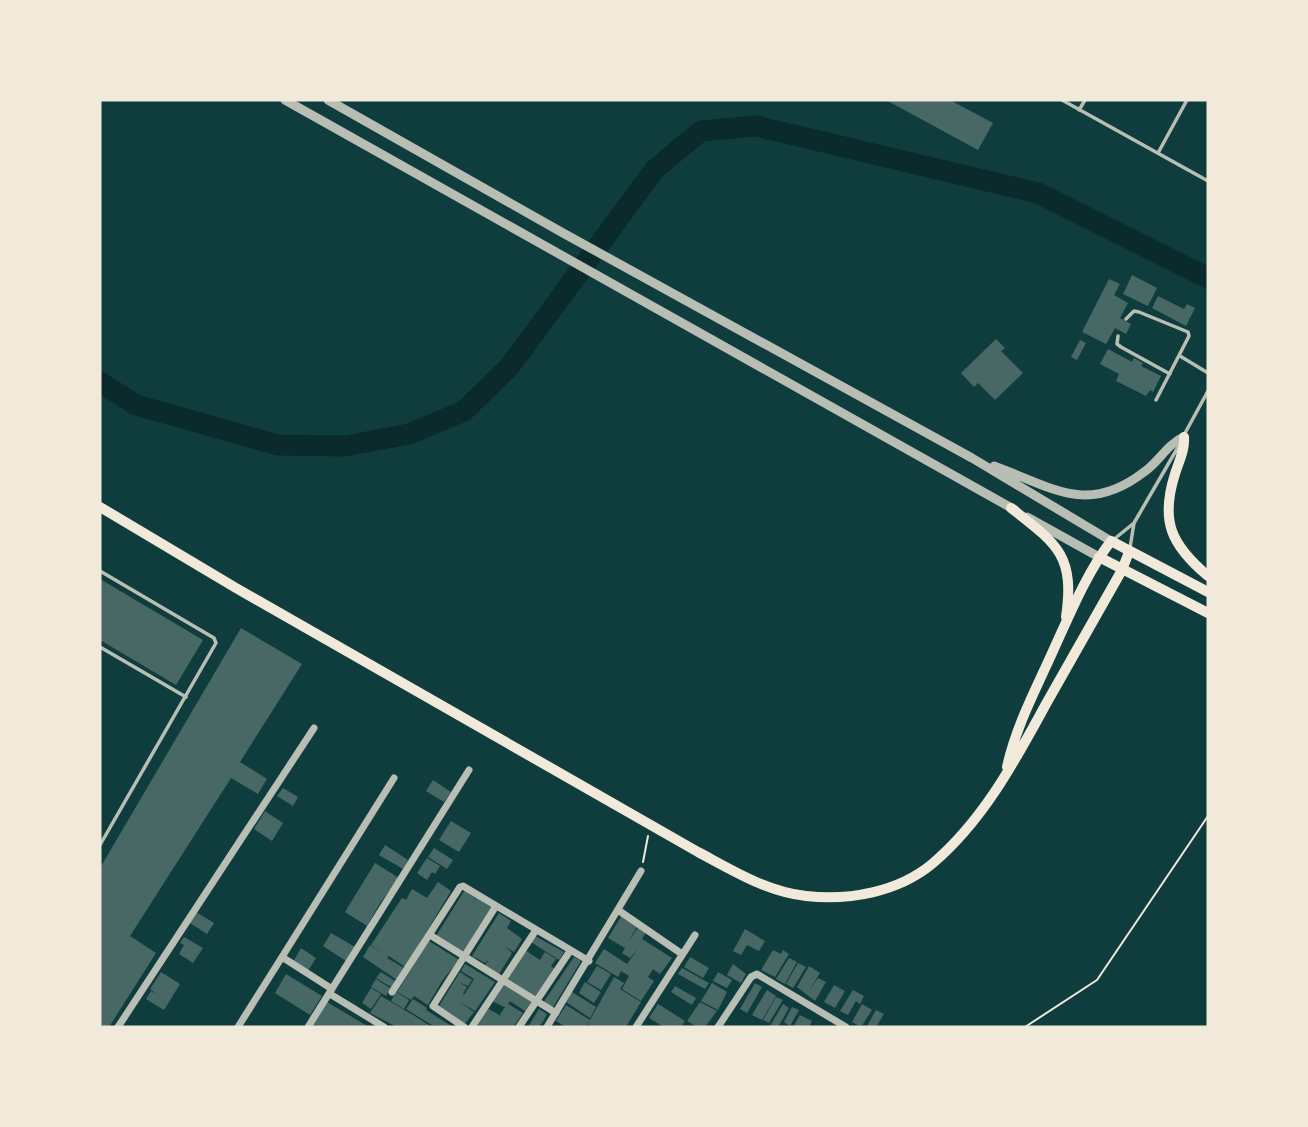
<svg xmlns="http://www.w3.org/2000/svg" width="1308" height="1127" font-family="Signika,sans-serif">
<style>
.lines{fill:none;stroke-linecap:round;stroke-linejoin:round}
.river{stroke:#0a2a2b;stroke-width:21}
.building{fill:#486865}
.path{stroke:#f1e9da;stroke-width:2}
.service{stroke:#b8beb3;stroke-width:3.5}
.minor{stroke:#b8beb3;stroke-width:7}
.tertiary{stroke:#b8beb3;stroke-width:9}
.secondary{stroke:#f1e9da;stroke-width:10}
</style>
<rect width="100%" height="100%" fill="#0f3d3e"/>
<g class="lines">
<!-- river -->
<path class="river" d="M 100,382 L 136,405 L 278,445 L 345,446 L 409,434 L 464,411 L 510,366 L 655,169 L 701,131 L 756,126 L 1038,193 L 1208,278"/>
</g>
<!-- building -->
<path class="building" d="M 886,100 L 950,100 L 993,123 L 978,150 Z
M 1132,275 L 1157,288 L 1148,306 L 1123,294 Z
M 1109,279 L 1120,284 L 1114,295 L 1128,303 L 1120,318 L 1131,324 L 1126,334 L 1115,328 L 1106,344 L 1082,332 Z
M 1158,296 L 1184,309 L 1187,304 L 1195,308 L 1186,326 L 1152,308 Z
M 996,339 L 1005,348 L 1001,351 L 1023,373 L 995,400 L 978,383 L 974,387 L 961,373 Z
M 1080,340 L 1086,343 L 1077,360 L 1071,357 Z
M 1108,349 L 1132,362 L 1134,358 L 1143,363 L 1141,366 L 1161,376 L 1153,392 L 1150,390 L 1146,396 L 1116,381 L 1119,374 L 1100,364 Z
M 100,579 L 203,640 L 176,685 L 100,640 Z
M 241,628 L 302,664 L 240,762 L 267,779 L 258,794 L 231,778 L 130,936 L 156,953 L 109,1027 L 102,1027 L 100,1026 L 100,868 Z
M 433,780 L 451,792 L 444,802 L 426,791 Z
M 283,788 L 298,797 L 293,806 L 277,796 Z
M 265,811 L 283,823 L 272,841 L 254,829 Z
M 451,821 L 471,833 L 459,852 L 439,840 Z
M 385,845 L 408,860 L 403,869 L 379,855 Z
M 434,848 L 453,860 L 447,869 L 428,857 Z
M 427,858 L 440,866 L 435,874 L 432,872 L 427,880 L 417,873 Z
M 375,863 L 399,878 L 380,903 L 367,926 L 345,912 Z
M 438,882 L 451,891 L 405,967 L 389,956 L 387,958 L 404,968 L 397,980 L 363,957 L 370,945 L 382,953 L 371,945 L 402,898 L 406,900 L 412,889 L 427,898 Z
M 466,888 L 477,895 L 471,904 L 477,896 L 494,906 L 478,928 L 463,954 L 436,936 Z
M 196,912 L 214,923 L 207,934 L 190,923 Z
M 499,913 L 511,921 L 507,928 L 522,939 L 514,952 L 505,947 L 512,953 L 498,976 L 484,967 L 489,959 L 485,963 L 472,956 Z
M 622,915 L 638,925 L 628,942 L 639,926 L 647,931 L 642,939 L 672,958 L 660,974 L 653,969 L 648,977 L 654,981 L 641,1001 L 622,989 L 629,976 L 621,971 L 618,977 L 595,963 L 604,949 L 627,964 L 638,949 L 630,958 L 622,953 L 625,948 L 608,938 Z
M 745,929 L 765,941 L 759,951 L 747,945 L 741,955 L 733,951 Z
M 331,933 L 355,947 L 346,961 L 323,946 Z
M 535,936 L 564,952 L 559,960 L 531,942 Z
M 184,937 L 203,948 L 193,963 L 179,954 L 184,945 L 180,943 Z
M 429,941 L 459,960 L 442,981 L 428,1005 L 414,996 L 411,1000 L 397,992 Z
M 301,948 L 316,958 L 308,971 L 293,962 Z
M 525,950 L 540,960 L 545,952 L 556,959 L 551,966 L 555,969 L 538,998 L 506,979 Z
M 773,950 L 781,954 L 783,950 L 789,954 L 775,977 L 761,970 Z
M 574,957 L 581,961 L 552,1009 L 543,1003 Z
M 690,957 L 709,968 L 703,978 L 684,967 Z
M 789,958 L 797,962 L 785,984 L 776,979 Z
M 798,963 L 806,967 L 793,988 L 786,984 Z
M 465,964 L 495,982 L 475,1011 L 460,1002 L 474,1012 L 464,1025 L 439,1006 L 460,972 L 472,980 L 468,986 L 459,982 L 467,987 L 463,994 L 464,995 L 474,979 L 461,971 Z
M 733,964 L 746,974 L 741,983 L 727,975 Z
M 597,966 L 611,974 L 601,990 L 587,982 Z
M 809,966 L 820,973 L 809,991 L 818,978 L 826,982 L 815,1001 L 797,987 Z
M 682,968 L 709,983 L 705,989 L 678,974 Z
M 161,972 L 180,984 L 164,1010 L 146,999 L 151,991 L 157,994 L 150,989 Z
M 381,972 L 395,981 L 391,987 L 376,978 Z
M 718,972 L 732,980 L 727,988 L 713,981 Z
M 286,974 L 322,996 L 310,1015 L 275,993 Z
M 614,977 L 624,983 L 620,989 L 641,1002 L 626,1027 L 586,1027 Z
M 376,979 L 390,988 L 386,996 L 371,987 Z
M 585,982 L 601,992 L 594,1003 L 579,993 Z
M 712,983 L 727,992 L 718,1010 L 701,1001 Z
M 755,983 L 762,987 L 747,1013 L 740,1009 Z
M 502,984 L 534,1003 L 528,1013 L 510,1001 L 508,1004 L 523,1013 L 514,1026 L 517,1027 L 477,1027 L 487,1008 L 503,1017 L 500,1015 L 504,1008 L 506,1008 L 492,1001 Z
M 834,985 L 845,991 L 835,1008 L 824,1002 Z
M 675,986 L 696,998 L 692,1005 L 671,992 Z
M 371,988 L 381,994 L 371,1009 L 362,1003 Z
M 767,990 L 776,996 L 762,1020 L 752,1015 Z
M 853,990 L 864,996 L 860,1004 L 856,1001 L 848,1015 L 840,1011 Z
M 396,992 L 409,1000 L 404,1009 L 391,1001 Z
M 572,992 L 596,1007 L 590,1018 L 566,1002 Z
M 381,996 L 413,1015 L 432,1027 L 397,1027 L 370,1013 Z
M 776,997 L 783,1000 L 769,1023 L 763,1020 Z
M 413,999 L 427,1008 L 426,1010 L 453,1027 L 436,1025 L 435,1027 L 406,1009 Z
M 327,1002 L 369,1027 L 311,1027 Z
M 700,1002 L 717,1011 L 705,1027 L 697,1027 L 687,1021 Z
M 658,1004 L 685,1021 L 681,1027 L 664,1027 L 649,1018 Z
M 783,1004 L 789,1008 L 778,1027 L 773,1027 L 770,1026 Z
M 862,1004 L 872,1010 L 861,1027 L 852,1022 Z
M 566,1005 L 590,1020 L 585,1027 L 566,1027 L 556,1021 Z
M 792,1007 L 799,1010 L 790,1026 L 784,1022 Z
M 539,1009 L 547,1014 L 544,1020 L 539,1027 L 528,1027 Z
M 876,1010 L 884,1014 L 876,1027 L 870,1027 L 867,1026 Z
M 800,1015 L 812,1021 L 809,1027 L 793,1027 Z"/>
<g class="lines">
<!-- path -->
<path class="path" d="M 643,862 L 648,836
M 1025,1027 L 1097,980 L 1208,816"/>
<!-- service -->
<path class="service" d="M 1062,100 L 1208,181
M 1079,110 L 1085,100
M 1158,153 L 1187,100
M 1126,319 L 1134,311 L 1139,312 L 1188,332 L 1189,336 L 1156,400
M 1118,336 L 1117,344 L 1121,347 L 1170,374
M 1180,356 L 1208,373
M 1184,435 L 1208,391
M 1113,540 L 1134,523
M 1130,548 L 1134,523 L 1181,442
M 100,571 L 214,638 L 216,643 L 100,845
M 100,647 L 186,697"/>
<!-- minor -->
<path class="minor" d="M 618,910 L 682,954
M 430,935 L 556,1013
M 332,989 L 282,957 L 394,778
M 392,992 L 460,887 L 463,886 L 589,961
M 330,994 L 384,1027
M 118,1027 L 314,728
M 238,1027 L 282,957
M 308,1027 L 469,770
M 464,1027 L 433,1006 L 496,906
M 472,1027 L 536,930
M 519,1027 L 570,951
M 547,1027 L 641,871
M 636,1027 L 695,935
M 718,1027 L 751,977 L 757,974 L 846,1027"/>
<!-- tertiary -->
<path class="tertiary" d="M 285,100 L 1015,510
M 328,100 L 563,233 L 972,458 L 1111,541
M 994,466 C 1052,487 1087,516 1144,472 C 1159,462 1167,444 1184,437
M 1027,517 L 1099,557"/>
<!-- secondary -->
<path class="secondary" d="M 1184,437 C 1185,450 1179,461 1175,474 C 1160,521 1171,545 1208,576
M 100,507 L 236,588 L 698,852 C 732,870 767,892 806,896 C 849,901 898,892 932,864 C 983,821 1015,761 1046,704 C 1072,659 1097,614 1122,570 L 1129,552
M 1011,508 C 1057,544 1075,555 1066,617
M 1099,557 L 1208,613
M 1007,767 C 1016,726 1036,689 1053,651 C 1070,614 1086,574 1111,541 L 1208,592"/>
</g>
<!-- border -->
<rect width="1308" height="1127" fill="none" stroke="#f1e9da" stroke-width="203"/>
</svg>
